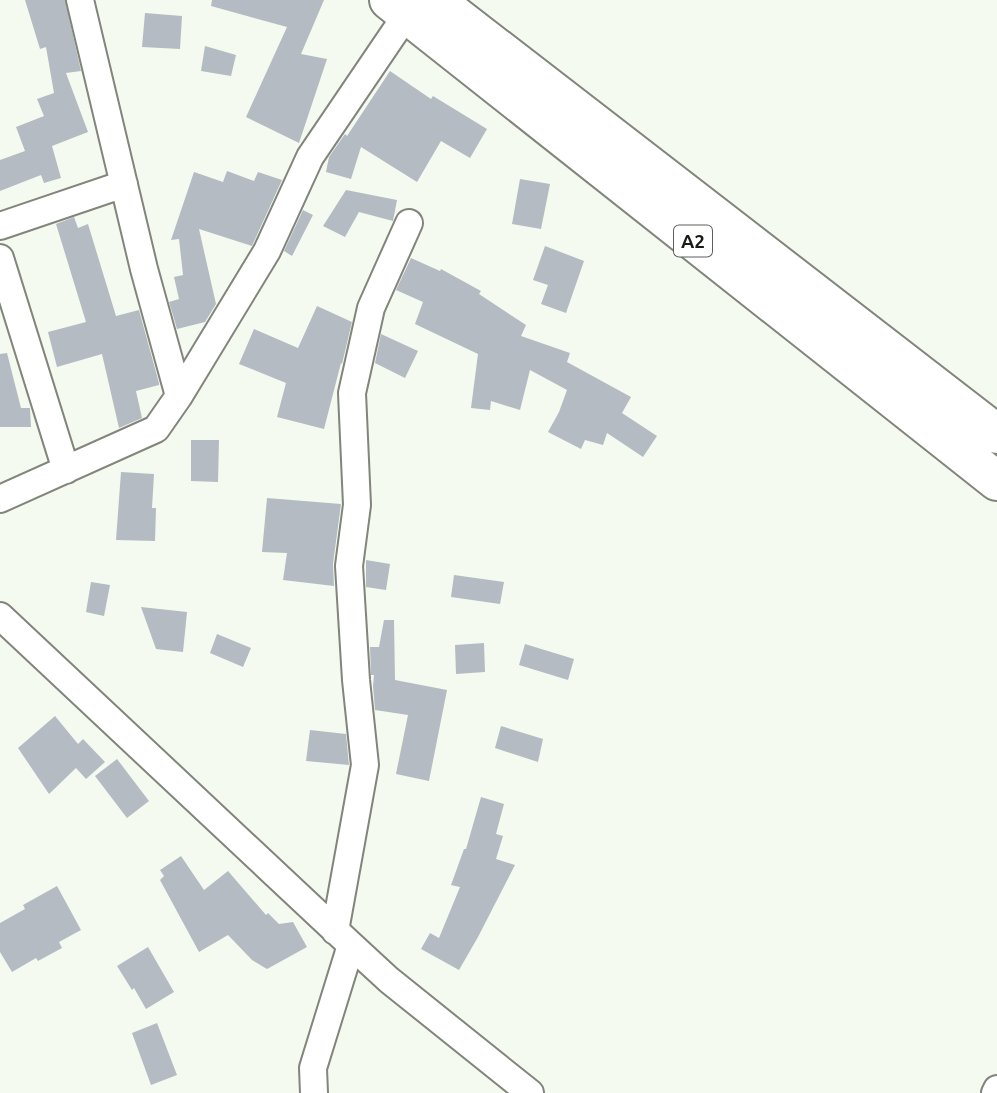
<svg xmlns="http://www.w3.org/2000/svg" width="997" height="1093" font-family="Ubuntu,sans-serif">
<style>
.building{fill:#b4bbc2}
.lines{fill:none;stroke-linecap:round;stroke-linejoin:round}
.minor-casing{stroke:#81857c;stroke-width:30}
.highway-casing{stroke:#81857c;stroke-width:42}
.minor{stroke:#fff;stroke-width:26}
.highway{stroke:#fff;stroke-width:38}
.labels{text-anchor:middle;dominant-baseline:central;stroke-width:5;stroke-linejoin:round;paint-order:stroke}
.shield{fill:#fff;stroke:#5e5f5d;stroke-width:2}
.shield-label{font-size:19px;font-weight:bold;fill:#191b17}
</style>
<rect width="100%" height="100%" fill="#f5faf0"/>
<!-- building -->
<path class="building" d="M 25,0 L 65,0 L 81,71 L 66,73 L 88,132 L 52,146 L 61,178 L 44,183 L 41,175 L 0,191 L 0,160 L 25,151 L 16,127 L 44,116 L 37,99 L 54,93 L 46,47 L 40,49 Z
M 212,0 L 324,0 L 301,54 L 327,59 L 299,143 L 246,117 L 287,27 L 211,6 Z
M 145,13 L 182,16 L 180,49 L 142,47 Z
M 205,46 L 236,55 L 231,76 L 201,71 Z
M 390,71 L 431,99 L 433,96 L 487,129 L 470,158 L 441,141 L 417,182 L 361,147 L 351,179 L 326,172 L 329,157 L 345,134 L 347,136 Z
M 227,171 L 254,181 L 258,172 L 282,180 L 252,246 L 199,229 L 216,304 L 205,322 L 177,329 L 169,302 L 179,299 L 174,277 L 183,275 L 179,239 L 171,240 L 194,172 L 223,182 Z
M 520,179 L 550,184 L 541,229 L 512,224 Z
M 346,190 L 397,200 L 393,221 L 359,212 L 345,237 L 323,226 Z
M 303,210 L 313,215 L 292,256 L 284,251 Z
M 74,217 L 78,228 L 88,224 L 116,316 L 139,310 L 159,383 L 159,385 L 136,391 L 142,418 L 119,428 L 102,354 L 57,367 L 48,332 L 86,322 L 56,224 Z
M 545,246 L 584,261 L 566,313 L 541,304 L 548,285 L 533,280 Z
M 411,258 L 440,271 L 441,269 L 481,291 L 479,294 L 526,325 L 521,336 L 570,353 L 567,362 L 631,397 L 622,413 L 657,436 L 643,457 L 607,433 L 603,445 L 585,440 L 581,449 L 548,432 L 559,412 L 567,390 L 530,370 L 520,410 L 491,401 L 490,410 L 471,408 L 478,354 L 415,324 L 423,302 L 396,290 Z
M 317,306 L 352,322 L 342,364 L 341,363 L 324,429 L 277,417 L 286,383 L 239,364 L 254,329 L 298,348 Z
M 381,334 L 418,351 L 405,378 L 375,363 Z
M 7,353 L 21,408 L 30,408 L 31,427 L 0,427 L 0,354 Z
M 191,440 L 219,440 L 218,482 L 191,481 Z
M 121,472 L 154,474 L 152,508 L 156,508 L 155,541 L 116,540 Z
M 267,498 L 341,504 L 333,564 L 334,586 L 283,580 L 287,553 L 262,552 Z
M 366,560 L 390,564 L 386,590 L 366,587 Z
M 454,575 L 504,582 L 500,604 L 451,597 Z
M 91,582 L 110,585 L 104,616 L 86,612 Z
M 141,607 L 187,612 L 183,652 L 156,649 Z
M 384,620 L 394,620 L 395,680 L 447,690 L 429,781 L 396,774 L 408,715 L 375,710 L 373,686 L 374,675 L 371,675 L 370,647 L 379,647 Z
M 217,634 L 251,648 L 243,667 L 210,653 Z
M 484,643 L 485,672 L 456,674 L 455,645 Z
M 525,644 L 574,659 L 568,680 L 519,665 Z
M 55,716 L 78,744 L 83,739 L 105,762 L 86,779 L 76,768 L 49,794 L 18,748 Z
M 501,726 L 543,739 L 538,762 L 495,748 Z
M 310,730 L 346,734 L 349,765 L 306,761 Z
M 117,759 L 149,801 L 127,818 L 95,776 Z
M 481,797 L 504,804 L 496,834 L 503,836 L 496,859 L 515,865 L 478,937 L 459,970 L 421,949 L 430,933 L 439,938 L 460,887 L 451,885 L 464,849 L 466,849 Z
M 181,856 L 204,890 L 228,871 L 266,915 L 268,913 L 279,924 L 293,922 L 307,947 L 267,969 L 252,960 L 228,935 L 199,952 L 160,880 L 164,876 L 160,870 Z
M 57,886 L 81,930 L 59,942 L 62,948 L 38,961 L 36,958 L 12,972 L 0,952 L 0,923 L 25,909 L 23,905 Z
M 148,947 L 174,992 L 146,1009 L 134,988 L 132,990 L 117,966 Z
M 157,1023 L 177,1075 L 151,1085 L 132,1033 Z"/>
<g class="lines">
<defs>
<path id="minor" d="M 80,0 L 144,269 L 179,396
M 0,226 L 124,184
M 0,258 L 66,470
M 0,499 L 156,429 L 179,396 L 267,251 L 310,157 L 407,14
M 0,616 L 351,945 L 389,980 L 530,1093
M 335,931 L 365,765 L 356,680 L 349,566 L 357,505 L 352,393 L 371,308 L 409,223
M 314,1093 L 313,1068 L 351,945
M 995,1093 L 997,1089"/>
<path id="highway" d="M 389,0 L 997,481
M 435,0 L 997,434"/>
</defs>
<!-- minor casing -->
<use href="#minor" class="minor-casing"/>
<!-- highway casing -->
<use href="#highway" class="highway-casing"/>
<!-- minor -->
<use href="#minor" class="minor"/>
<!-- highway -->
<use href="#highway" class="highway"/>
</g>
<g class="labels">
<!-- shield labels -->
<rect class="shield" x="674" y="225.5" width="38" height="31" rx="5"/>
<g class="shield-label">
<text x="693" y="241">A2</text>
</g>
</g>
</svg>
